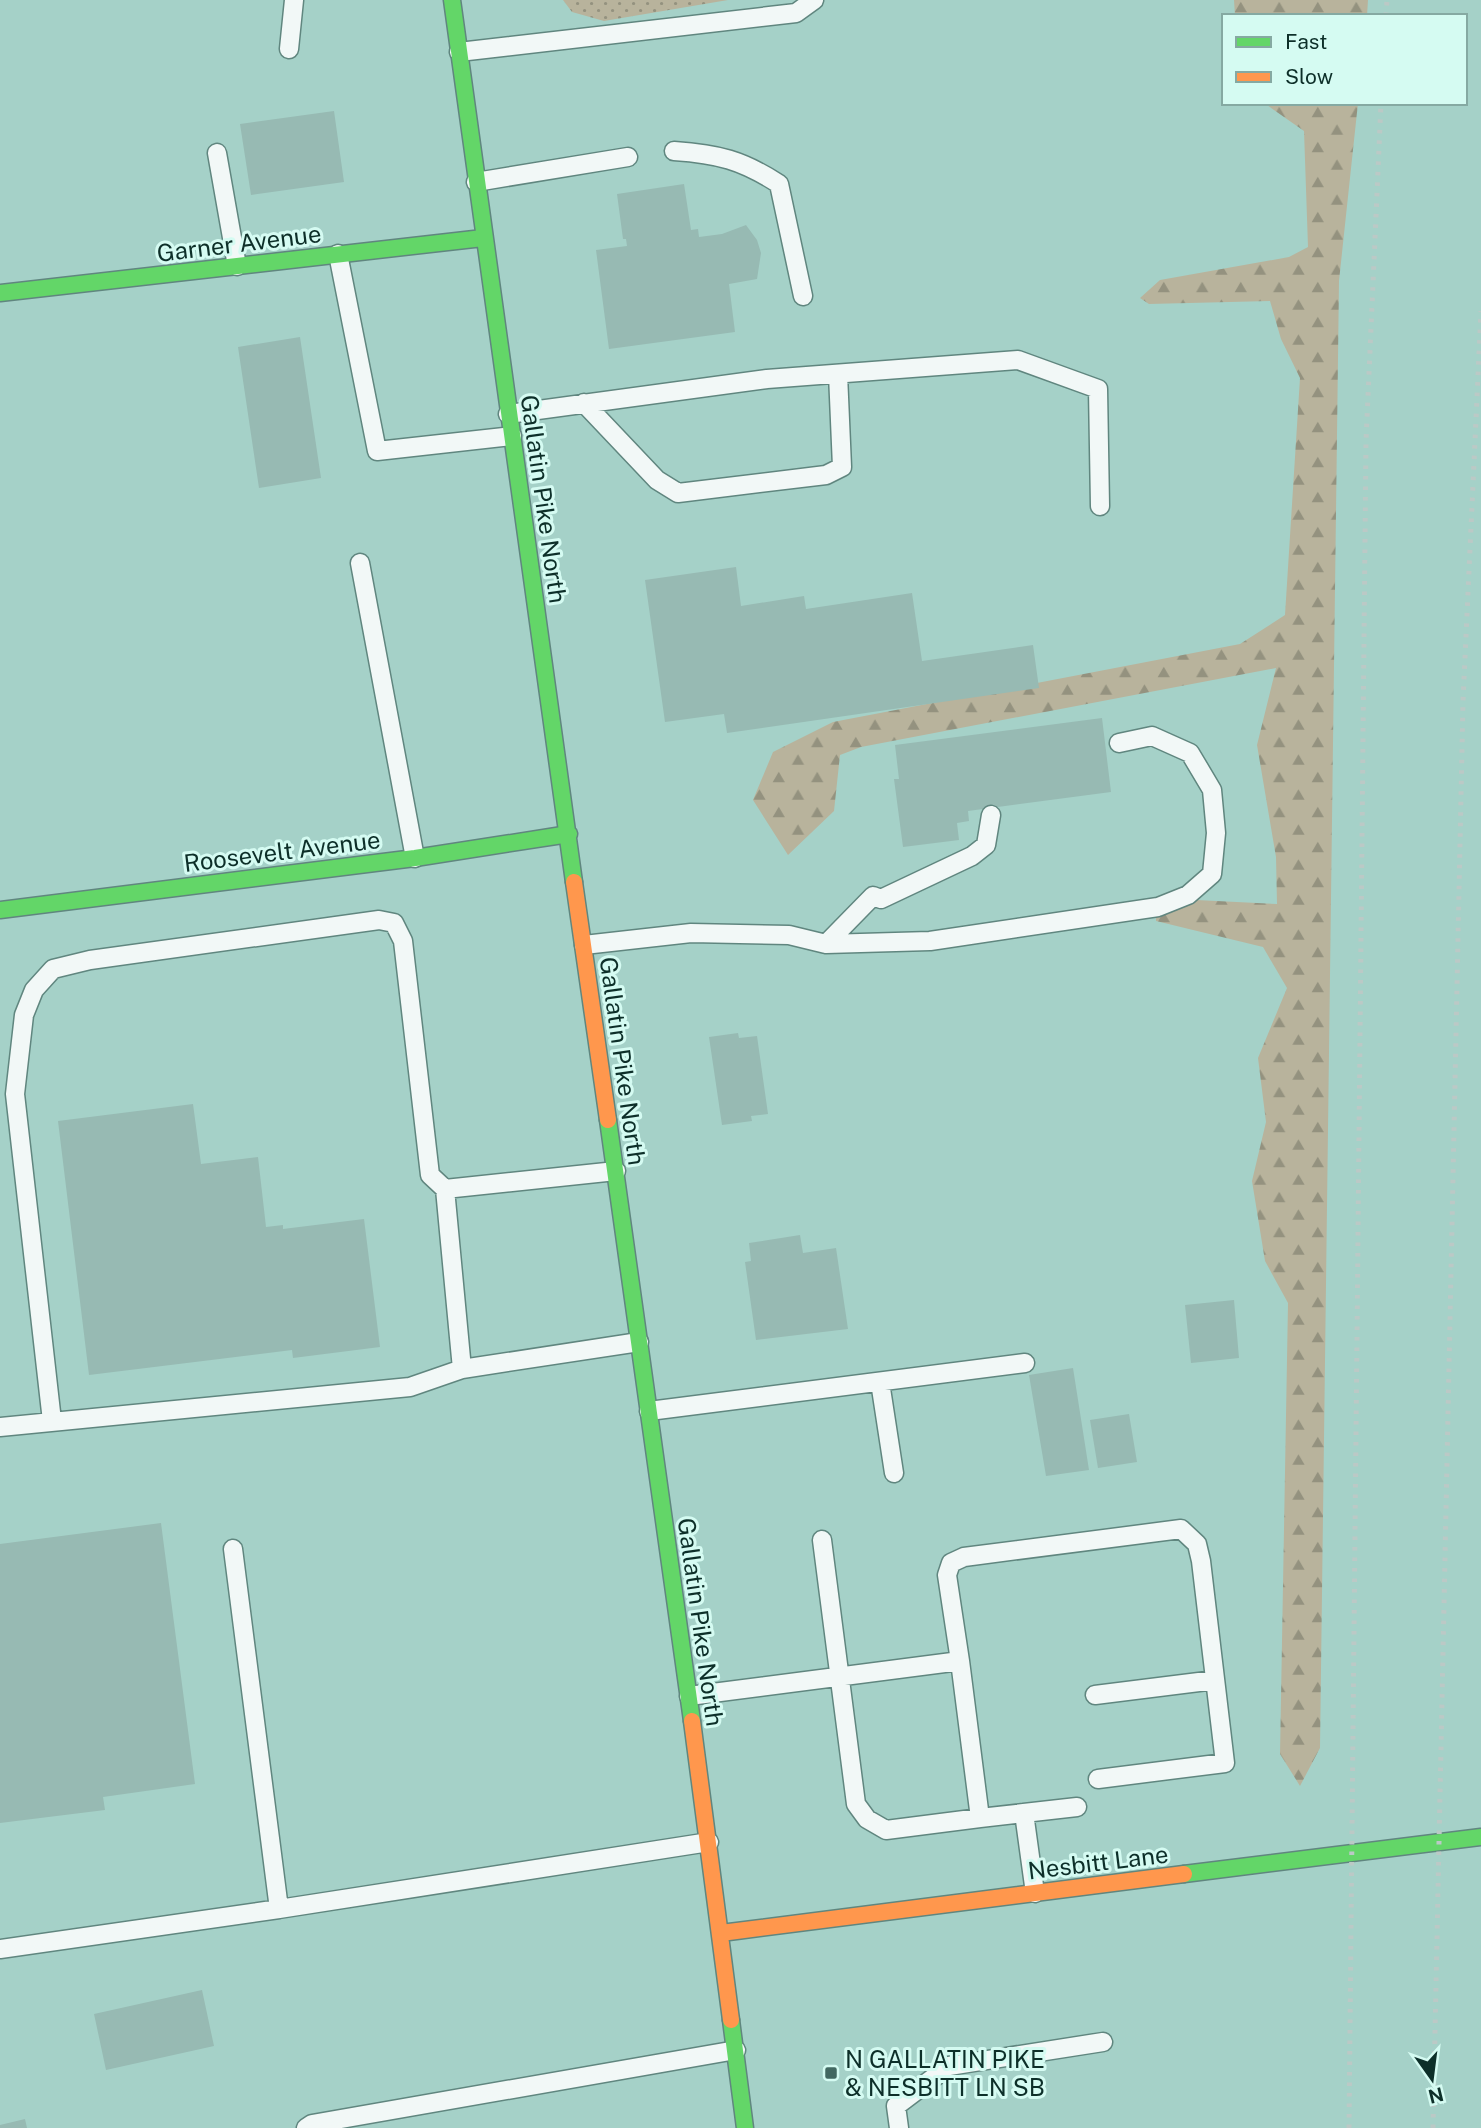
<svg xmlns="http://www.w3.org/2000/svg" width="1481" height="2128" font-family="'Public Sans',sans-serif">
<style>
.grass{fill:url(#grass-dots)}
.forest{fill:url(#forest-firs)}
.building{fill:#97bab3}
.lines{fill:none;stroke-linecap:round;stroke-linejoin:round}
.lane-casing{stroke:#60867f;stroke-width:21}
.fast-casing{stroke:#60867f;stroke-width:19}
.slow-casing{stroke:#60867f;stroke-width:19}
.lane{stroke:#f2f8f7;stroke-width:18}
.fast{stroke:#63d668;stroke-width:16}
.slow{stroke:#ff974d;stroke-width:16}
.rail{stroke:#bbc9c6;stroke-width:5;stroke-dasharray:3.5 7;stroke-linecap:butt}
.poi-dot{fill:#426861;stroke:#d5fbf2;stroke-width:2.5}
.labels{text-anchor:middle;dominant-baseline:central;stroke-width:6;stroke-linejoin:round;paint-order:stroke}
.street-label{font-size:24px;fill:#0d2f29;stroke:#d5fbf2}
.poi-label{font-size:24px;fill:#0d2f29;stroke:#d5fbf2;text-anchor:start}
</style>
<defs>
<pattern id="grass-dots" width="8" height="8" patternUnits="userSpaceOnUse" patternTransform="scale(1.75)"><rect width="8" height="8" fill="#b8b39c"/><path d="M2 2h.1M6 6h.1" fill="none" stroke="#94927f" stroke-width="1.8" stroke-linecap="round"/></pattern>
<pattern id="forest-firs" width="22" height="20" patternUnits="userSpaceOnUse" patternTransform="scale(1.75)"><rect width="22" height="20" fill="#b8b39c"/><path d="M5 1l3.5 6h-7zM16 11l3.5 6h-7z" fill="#94927f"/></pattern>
</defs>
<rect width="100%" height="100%" fill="#a5d1c8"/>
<!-- grass -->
<path class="grass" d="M 563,0 L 728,0 L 604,21 L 572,12 Z"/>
<!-- forest -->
<path class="forest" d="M 1234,0 L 1368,0 L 1367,16 L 1235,16 Z
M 1264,103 L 1358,103 L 1339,281 L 1320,1748 L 1300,1786 L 1280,1754 L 1288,1303 L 1265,1261 L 1252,1181 L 1266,1122 L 1258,1058 L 1287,988 L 1263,947 L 1156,921 L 1156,898 L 1277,904 L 1276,857 L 1257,745 L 1276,668 L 861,747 L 840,755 L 834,811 L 788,855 L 753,800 L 773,752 L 833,722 L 1240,644 L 1285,615 L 1300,378 L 1281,339 L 1270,301 L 1149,304 L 1140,298 L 1160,280 L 1289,257 L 1308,247 L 1304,131 Z"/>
<!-- building -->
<path class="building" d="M 334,111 L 344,182 L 251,195 L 240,124 Z
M 684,184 L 691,230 L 698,229 L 699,237 L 722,234 L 746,225 L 757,240 L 761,253 L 757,279 L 729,284 L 735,332 L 609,349 L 596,250 L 627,246 L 626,239 L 623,239 L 617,194 Z
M 300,337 L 321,478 L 259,488 L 238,347 Z
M 736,567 L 741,606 L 804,596 L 806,609 L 912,593 L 922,661 L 1033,645 L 1039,688 L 727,733 L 724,714 L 665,722 L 645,580 Z
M 1102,718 L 1111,792 L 968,811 L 969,821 L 957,823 L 959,840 L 903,847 L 894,779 L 899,779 L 895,745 Z
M 738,1033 L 739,1038 L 757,1036 L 768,1114 L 751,1116 L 752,1121 L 722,1125 L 709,1037 Z
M 193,1104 L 201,1164 L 258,1157 L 266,1227 L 283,1225 L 283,1229 L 364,1219 L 380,1347 L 293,1358 L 292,1350 L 89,1375 L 58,1121 Z
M 800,1235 L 803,1253 L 836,1248 L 848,1329 L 756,1340 L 745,1262 L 751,1261 L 749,1243 Z
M 1234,1300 L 1239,1358 L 1191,1363 L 1185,1305 Z
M 1073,1368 L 1089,1470 L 1046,1476 L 1029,1375 Z
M 1129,1414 L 1137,1462 L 1098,1468 L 1090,1420 Z
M 161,1523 L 195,1784 L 103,1797 L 105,1810 L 0,1823 L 0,1544 Z
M 202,1990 L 214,2046 L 106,2070 L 94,2014 Z
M 25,2119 L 27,2128 L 0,2128 L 0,2125 Z"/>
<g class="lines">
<defs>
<path id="lane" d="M 289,49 L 294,0
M 459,52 L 796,13 L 814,0
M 674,151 C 718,154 742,160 779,184 L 803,296
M 217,153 L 237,266
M 476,182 L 628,157
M 338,254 L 377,451 L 512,436
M 584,403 L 657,480 L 678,493 L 826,475 L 842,467 L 838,374
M 508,414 L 767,379 L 1018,360 L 1098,389 L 1100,506
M 360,563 L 415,858
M 826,944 L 873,896 L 881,899 L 972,856 L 986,845 L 991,815
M 584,945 L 691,933 L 789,935 L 826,944 L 930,941 L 1158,907 L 1188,895 L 1212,874 L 1216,833 L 1212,790 L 1190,753 L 1152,736 L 1119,743
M 445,1189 L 462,1369
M 880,1382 L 894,1473
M 649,1411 L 1025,1363
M 52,1421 L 15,1094 L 24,1015 L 34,990 L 53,969 L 90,960 L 379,920 L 394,923 L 403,941 L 430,1175 L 445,1189 L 616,1171
M 0,1427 L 410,1387 L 462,1369 L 639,1342
M 822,1540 L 856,1804 L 867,1819 L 886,1830 L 980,1818
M 233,1549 L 279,1909 L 709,1842
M 960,1661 L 947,1575 L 951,1563 L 964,1557 L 1181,1529 L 1197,1544 L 1201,1561 L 1225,1763 L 1098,1779
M 1095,1695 L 1215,1680
M 689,1696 L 960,1661 L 980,1818 L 1077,1807
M 1024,1813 L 1035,1893
M 0,1949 L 279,1909
M 306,2128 L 312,2124 L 736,2050
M 899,2128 L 896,2106 L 949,2066 L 1103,2042"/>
<path id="fast" d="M 452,0 L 574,882
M 0,293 L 483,238
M 0,910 L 415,858 L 569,834
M 608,1120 L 692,1721
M 1184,1874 L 1481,1837
M 731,2020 L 745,2128"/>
<path id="slow" d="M 574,882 L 608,1120
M 692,1721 L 731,2020
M 721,1933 L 1184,1874"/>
</defs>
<!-- lane casing -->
<use href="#lane" class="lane-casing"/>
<!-- fast casing -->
<use href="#fast" class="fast-casing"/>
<!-- slow casing -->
<use href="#slow" class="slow-casing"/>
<!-- lane -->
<use href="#lane" class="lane"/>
<!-- fast -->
<use href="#fast" class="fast"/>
<!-- slow -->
<use href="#slow" class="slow"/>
<!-- rail -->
<path class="rail" d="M 1386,16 L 1387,0
M 1349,2128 L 1366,441 L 1381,103
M 1433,2128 L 1463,701 L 1481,311"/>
</g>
<!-- markers -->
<rect class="poi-dot" x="824" y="2066" width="14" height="14" rx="3.5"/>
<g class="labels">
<!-- street labels -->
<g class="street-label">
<text transform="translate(239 243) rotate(-7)">Garner Avenue</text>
<text transform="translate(544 499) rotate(82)">Gallatin Pike North</text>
<text transform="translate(282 851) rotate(-7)">Roosevelt Avenue</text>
<text transform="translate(623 1061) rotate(82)">Gallatin Pike North</text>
<text transform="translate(701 1622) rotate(82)">Gallatin Pike North</text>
<text transform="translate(1098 1862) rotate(-7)">Nesbitt Lane</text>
</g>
<!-- poi labels -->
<g class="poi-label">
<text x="845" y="2059">N GALLATIN PIKE<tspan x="845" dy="28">&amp; NESBITT LN SB</tspan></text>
</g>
</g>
<!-- legend -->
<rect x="1222" y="14" width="245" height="91" fill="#d5fbf2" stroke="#85a9a2" stroke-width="2"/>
<rect x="1236" y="37" width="35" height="10" fill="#63d668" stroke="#85a9a2" stroke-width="2"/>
<text x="1285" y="49" font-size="21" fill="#0d2f29">Fast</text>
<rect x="1236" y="72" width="35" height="10" fill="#ff974d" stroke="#85a9a2" stroke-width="2"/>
<text x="1285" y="84" font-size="21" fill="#0d2f29">Slow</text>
<!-- north arrow -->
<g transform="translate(1432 2079) rotate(166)" stroke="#d5fbf2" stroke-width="5" paint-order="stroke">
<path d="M0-5L12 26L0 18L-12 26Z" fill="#0d2f29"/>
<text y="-10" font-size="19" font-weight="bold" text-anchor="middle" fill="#0d2f29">N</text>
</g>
</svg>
